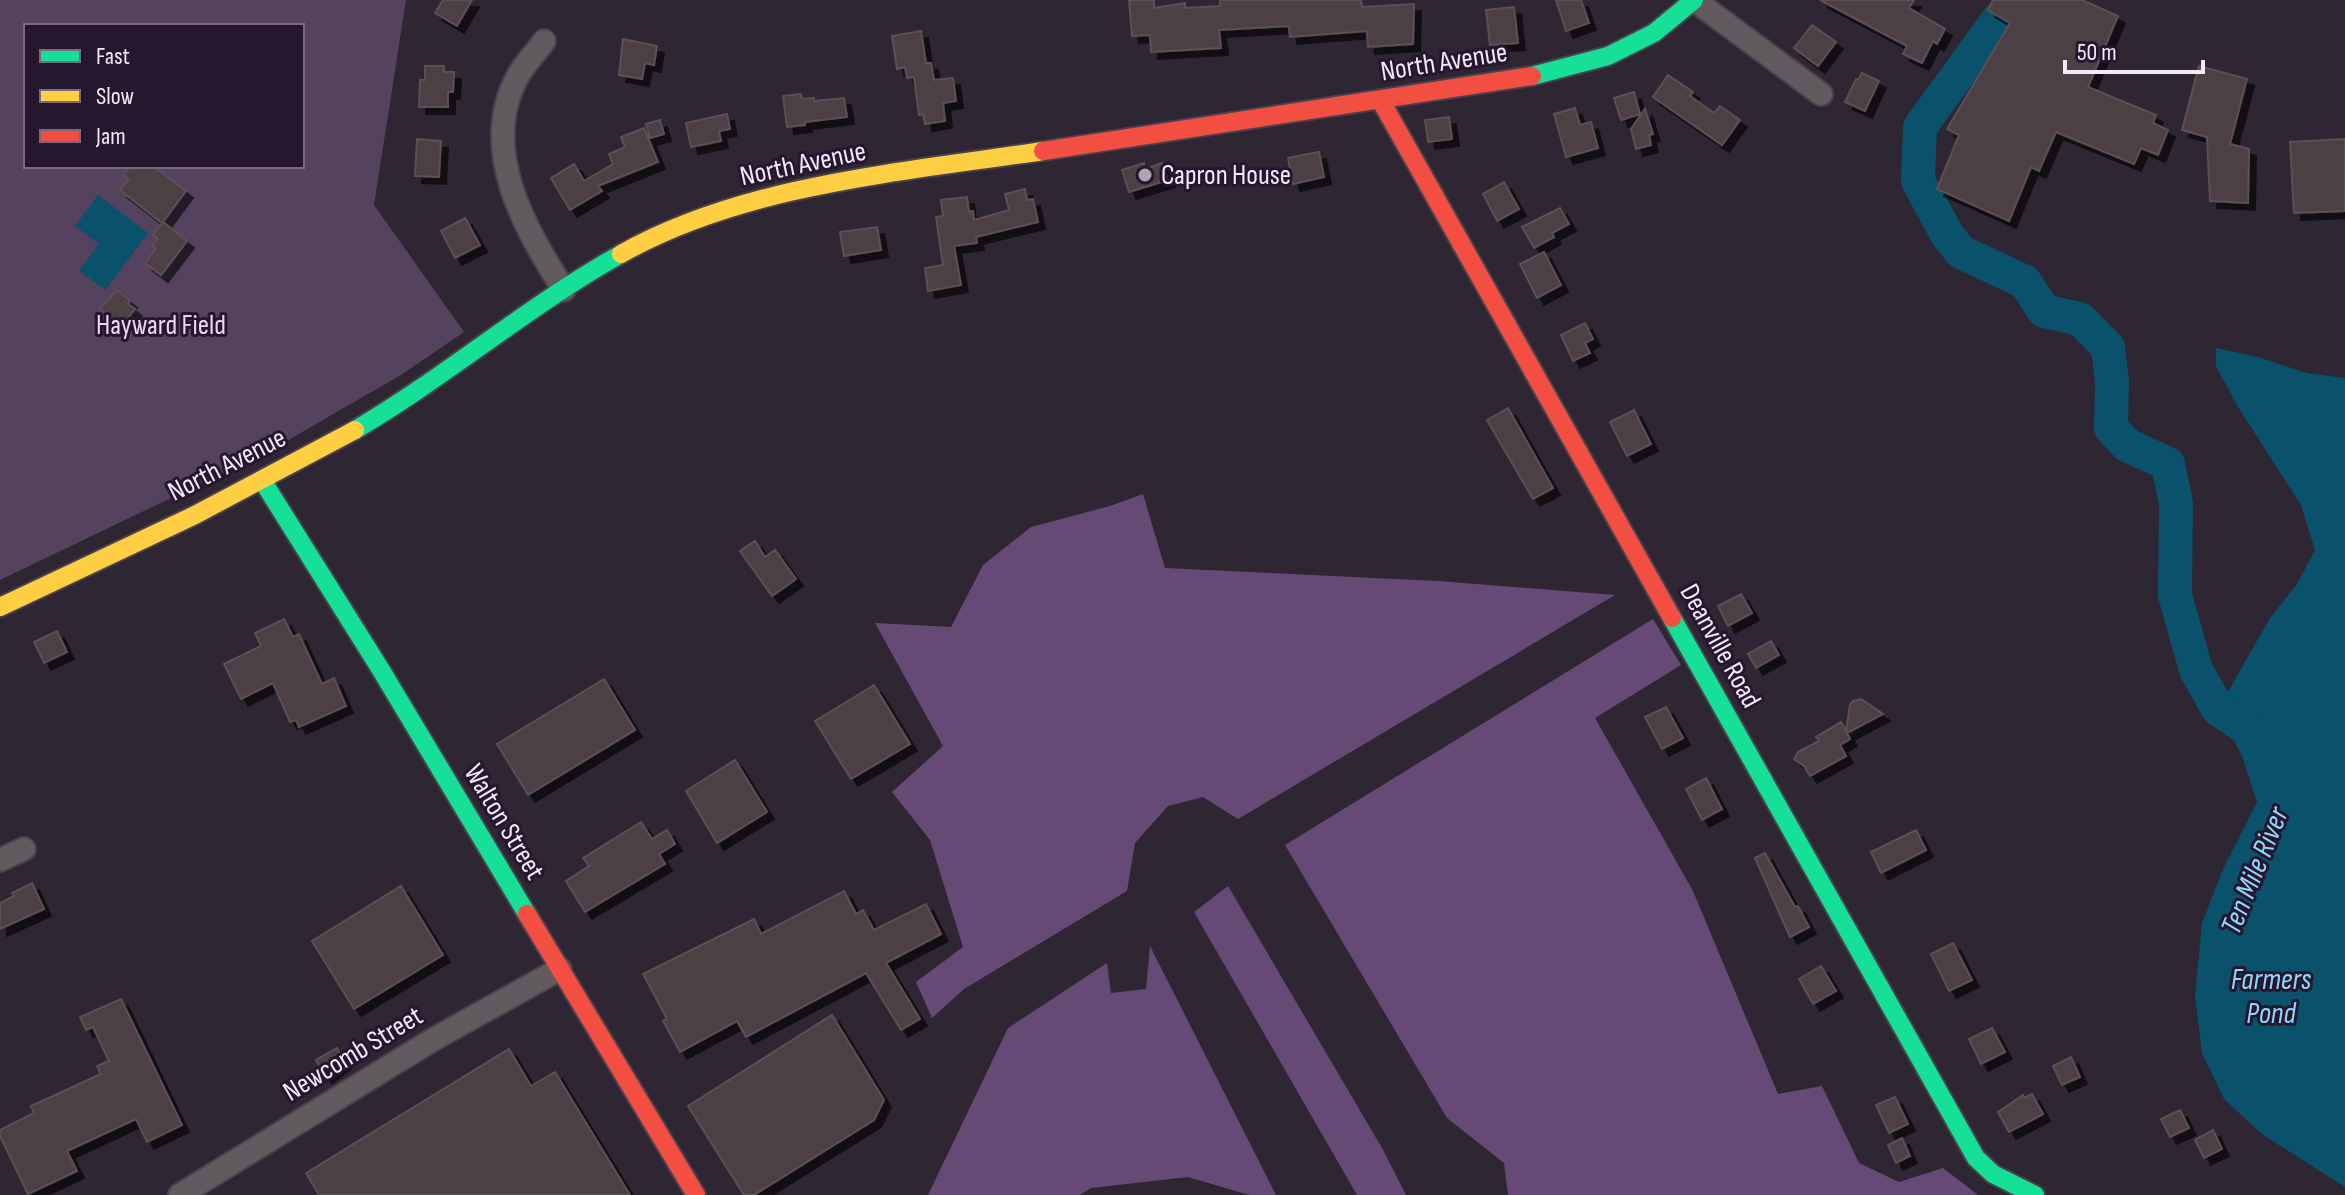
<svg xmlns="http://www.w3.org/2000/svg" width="2345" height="1195" font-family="'Sofia Sans Condensed',sans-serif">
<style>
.green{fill:#54425e;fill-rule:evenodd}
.forest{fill:#664a75}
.water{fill:#0a516c}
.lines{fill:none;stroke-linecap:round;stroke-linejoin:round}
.river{stroke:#0a516c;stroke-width:34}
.building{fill:#4e3f44;stroke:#5b5056;stroke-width:2;filter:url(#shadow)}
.street-casing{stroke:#49424d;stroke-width:26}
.fast-casing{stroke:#49424d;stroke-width:22}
.slow-casing{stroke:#49424d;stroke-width:22}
.jam-casing{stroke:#49424d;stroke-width:22}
.street{stroke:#615a5e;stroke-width:22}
.fast{stroke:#16e098;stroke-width:18}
.slow{stroke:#ffcf43;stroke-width:18}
.jam{stroke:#f24e42;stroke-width:18}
.poi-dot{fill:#aea5b3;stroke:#26162e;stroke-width:3}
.labels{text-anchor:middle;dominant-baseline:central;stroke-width:6;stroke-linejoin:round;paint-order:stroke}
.street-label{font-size:28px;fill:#f3e9f9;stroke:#26162e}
.poi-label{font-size:28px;fill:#f3e9f9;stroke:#26162e;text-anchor:start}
.park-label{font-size:28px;fill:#ebd8f6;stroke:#26162e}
.water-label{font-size:30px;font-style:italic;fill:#8ed8fd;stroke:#26162e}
</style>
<defs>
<filter id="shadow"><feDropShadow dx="7" dy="7" stdDeviation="0" flood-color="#0009"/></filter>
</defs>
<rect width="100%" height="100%" fill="#2e2632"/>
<!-- green -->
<path class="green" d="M 0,0 L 406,0 L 374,205 L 464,332 L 401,375 L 271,450 L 0,580 ZM 26,26 L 302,26 L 302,166 L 26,166 Z"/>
<!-- forest -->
<path class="forest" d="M 1143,494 L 1165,568 L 1438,581 L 1615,595 L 1238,819 L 1203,797 L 1168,806 L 1135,843 L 1127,891 L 964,989 L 932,1018 L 916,982 L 963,947 L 930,840 L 892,792 L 943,746 L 875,623 L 951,627 L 983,565 L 1031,527 L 1110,506 Z
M 1653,619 L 1681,665 L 1595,718 L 1693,891 L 1778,1094 L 1822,1086 L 1859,1163 L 1899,1182 L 1943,1168 L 1978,1195 L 1508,1195 L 1504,1163 L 1447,1118 L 1285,845 Z
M 1228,886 L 1382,1148 L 1406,1195 L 1357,1195 L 1194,912 Z
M 1150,946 L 1276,1195 L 1249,1195 L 1188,1177 L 1091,1188 L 1080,1195 L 928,1195 L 1008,1028 L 1107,963 L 1111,993 L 1146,989 Z"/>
<!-- water -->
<path class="water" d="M 98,195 L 148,233 L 105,290 L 79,271 L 99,244 L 75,226 Z
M 2216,348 L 2258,357 L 2307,373 L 2345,378 L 2345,1187 L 2263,1135 L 2224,1099 L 2202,1053 L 2195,996 L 2202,923 L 2223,869 L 2257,802 L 2242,756 L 2218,709 L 2270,618 L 2297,584 L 2315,550 L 2301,505 L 2238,407 L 2216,366 Z"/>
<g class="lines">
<!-- river -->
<path class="river" d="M 2000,17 L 1920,127 L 1918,181 L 1948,236 L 1961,252 L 2025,282 L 2044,311 L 2080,319 L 2108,347 L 2112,383 L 2111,428 L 2127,445 L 2168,464 L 2176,503 L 2175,595 L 2196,670 L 2218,709 L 2254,733"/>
</g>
<!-- building -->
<path class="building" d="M 443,0 L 472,0 L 457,26 L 435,13 Z
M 1129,0 L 1154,0 L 1154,8 L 1185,3 L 1185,8 L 1220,6 L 1220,0 L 1361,0 L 1362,7 L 1414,4 L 1413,44 L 1368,47 L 1367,31 L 1290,37 L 1289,26 L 1219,30 L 1221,48 L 1151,52 L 1150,35 L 1132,36 Z
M 1556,0 L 1581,0 L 1589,23 L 1566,31 Z
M 1820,0 L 1914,0 L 1909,8 L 1945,29 L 1937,44 L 1933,41 L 1922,63 L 1903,54 L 1907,46 Z
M 1993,0 L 2082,0 L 2118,16 L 2088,87 L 2156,115 L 2153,123 L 2168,130 L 2158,155 L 2141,148 L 2134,164 L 2056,132 L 2039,171 L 2031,167 L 2009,221 L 1937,189 L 1959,135 L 1947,129 L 2010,23 L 1988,10 Z
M 1514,7 L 1518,43 L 1490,45 L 1486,10 Z
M 1812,25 L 1836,42 L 1818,66 L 1794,48 Z
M 921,31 L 926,63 L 931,63 L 934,80 L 953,78 L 956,101 L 943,103 L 945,121 L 925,124 L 923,114 L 919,115 L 914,77 L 907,78 L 905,67 L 897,69 L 892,36 Z
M 623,39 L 657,46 L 654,65 L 645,63 L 642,79 L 619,75 Z
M 425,66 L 444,66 L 444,72 L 454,72 L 453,92 L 448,92 L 448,107 L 419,107 L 420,80 L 425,80 Z
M 2199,66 L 2247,79 L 2230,144 L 2249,149 L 2248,203 L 2210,201 L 2207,137 L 2182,130 Z
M 1862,73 L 1879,81 L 1865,111 L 1845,102 L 1856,79 L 1858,80 Z
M 1668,75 L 1693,92 L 1690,96 L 1714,113 L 1720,106 L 1740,120 L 1722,145 L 1653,97 Z
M 1634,92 L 1640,114 L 1621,120 L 1614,98 Z
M 801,94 L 802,99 L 814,98 L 814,101 L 844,98 L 847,117 L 805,122 L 805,125 L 787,127 L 783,96 Z
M 1575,108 L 1580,125 L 1591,122 L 1598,148 L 1566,157 L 1554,114 Z
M 1645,109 L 1653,134 L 1649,135 L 1651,145 L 1636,149 L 1631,129 Z
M 727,114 L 730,129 L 719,131 L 721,141 L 691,147 L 686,123 Z
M 1449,117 L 1452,139 L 1428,142 L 1425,120 Z
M 660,120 L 664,134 L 650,138 L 646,124 Z
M 644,128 L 658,162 L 598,186 L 602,191 L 570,210 L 551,178 L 574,164 L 584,181 L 613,164 L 609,154 L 625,147 L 621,137 Z
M 417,139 L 441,141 L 439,177 L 415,176 Z
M 2345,139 L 2345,211 L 2294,213 L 2290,142 Z
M 1319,152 L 1324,177 L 1293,184 L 1288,158 Z
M 1144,163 L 1145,169 L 1162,163 L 1168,180 L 1129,192 L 1122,170 Z
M 130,166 L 153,166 L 186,191 L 162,223 L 120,190 L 129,179 L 123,175 Z
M 1504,182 L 1519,209 L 1497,221 L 1483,194 Z
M 1025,189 L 1027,200 L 1033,199 L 1038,222 L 976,237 L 977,243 L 954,246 L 961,285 L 928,291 L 925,268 L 943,265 L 936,217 L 943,216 L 941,200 L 967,197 L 969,212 L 973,211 L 974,220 L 1009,210 L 1005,194 Z
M 1560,208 L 1569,224 L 1552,233 L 1554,237 L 1534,248 L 1522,227 Z
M 465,218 L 480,245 L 455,258 L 441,231 Z
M 163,222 L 187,241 L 161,275 L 145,263 L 156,249 L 152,246 L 158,239 L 153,235 Z
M 877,227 L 881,250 L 844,256 L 840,232 Z
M 1544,252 L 1561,285 L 1537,298 L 1520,264 Z
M 117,290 L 130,301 L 128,304 L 135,309 L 121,326 L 100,309 Z
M 1585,323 L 1593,339 L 1585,343 L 1590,353 L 1573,361 L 1561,335 Z
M 1508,408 L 1553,488 L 1533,499 L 1487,420 Z
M 1634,410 L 1651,444 L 1627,456 L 1610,422 Z
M 755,541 L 765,557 L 775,550 L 796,579 L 772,596 L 740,551 Z
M 1741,594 L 1752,613 L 1728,626 L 1718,606 Z
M 284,619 L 293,637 L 299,634 L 322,684 L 334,678 L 346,706 L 299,727 L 296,720 L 290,722 L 273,683 L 241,699 L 224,664 L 261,646 L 255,633 Z
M 57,631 L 67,652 L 44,663 L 34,642 Z
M 1771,641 L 1779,655 L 1756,668 L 1748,654 Z
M 604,679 L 635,730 L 528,795 L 497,744 Z
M 874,685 L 910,744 L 851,779 L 815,721 Z
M 1861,699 L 1883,714 L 1847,733 L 1850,739 L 1840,745 L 1846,756 L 1810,776 L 1804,766 L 1794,759 L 1798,752 L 1819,741 L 1816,737 L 1841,722 L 1846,731 L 1850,705 L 1853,701 Z
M 1666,707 L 1683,738 L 1662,749 L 1645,717 Z
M 735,760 L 767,812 L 717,843 L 686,791 Z
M 1706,778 L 1722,809 L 1702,820 L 1686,789 Z
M 641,822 L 652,839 L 667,830 L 675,844 L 659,854 L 665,864 L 585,912 L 566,881 L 589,866 L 583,858 Z
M 1916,830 L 1926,850 L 1881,873 L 1871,852 Z
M 1765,853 L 1795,907 L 1798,906 L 1809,927 L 1790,937 L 1755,858 Z
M 32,883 L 44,909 L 0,929 L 0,903 L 14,896 L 12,893 Z
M 401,886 L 443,955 L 354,1009 L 312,941 Z
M 844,891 L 856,914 L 863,910 L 874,930 L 926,904 L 941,934 L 886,963 L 920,1019 L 901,1030 L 866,973 L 746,1037 L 737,1021 L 680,1052 L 663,1021 L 667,1019 L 643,974 L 754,919 L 761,934 Z
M 1953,943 L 1972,980 L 1949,991 L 1931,954 Z
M 1821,966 L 1836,991 L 1813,1004 L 1799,979 Z
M 121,999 L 182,1125 L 147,1142 L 136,1119 L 67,1151 L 77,1171 L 28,1194 L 0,1136 L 0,1130 L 34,1113 L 31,1106 L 101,1074 L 97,1066 L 109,1061 L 93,1027 L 86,1030 L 80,1017 Z
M 832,1015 L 884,1100 L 874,1120 L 754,1195 L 744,1195 L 688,1106 Z
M 1992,1028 L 2005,1052 L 1981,1064 L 1969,1039 Z
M 337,1048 L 344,1062 L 325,1076 L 316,1060 Z
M 509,1049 L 531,1086 L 555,1072 L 630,1195 L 319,1195 L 306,1173 Z
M 2071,1057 L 2080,1077 L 2062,1085 L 2053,1066 Z
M 2032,1094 L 2043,1114 L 2009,1132 L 1998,1112 L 2023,1095 L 2024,1098 Z
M 1895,1097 L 1908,1124 L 1889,1133 L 1876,1105 Z
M 2180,1110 L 2189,1128 L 2170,1137 L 2161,1119 Z
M 2213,1130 L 2222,1149 L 2204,1158 L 2195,1140 Z
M 1902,1138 L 1910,1156 L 1896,1163 L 1888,1145 Z"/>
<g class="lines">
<defs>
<path id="street" d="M 1694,0 L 1821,94
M 544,41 C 536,53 524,64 518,76 C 478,148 525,229 564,290
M 0,860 L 24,849
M 180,1195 L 434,1039 L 560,969"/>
<path id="fast" d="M 1532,76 L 1608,56 L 1654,33 L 1694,0
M 355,430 C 447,376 528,306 621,254
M 262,480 L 381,670 L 527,914
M 1672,618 L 1976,1158 L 1993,1174 L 2035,1195"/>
<path id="slow" d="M 621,254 C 745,184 905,172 1043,151
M 0,607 L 195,515 L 355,430"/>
<path id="jam" d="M 1381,101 L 1672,618
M 1043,151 L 1532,76
M 527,914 L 696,1195"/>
</defs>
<!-- street casing -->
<use href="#street" class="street-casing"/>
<!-- fast casing -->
<use href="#fast" class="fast-casing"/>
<!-- slow casing -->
<use href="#slow" class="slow-casing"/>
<!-- jam casing -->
<use href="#jam" class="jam-casing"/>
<!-- street -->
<use href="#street" class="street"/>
<!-- fast -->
<use href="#fast" class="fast"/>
<!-- slow -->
<use href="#slow" class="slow"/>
<!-- jam -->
<use href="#jam" class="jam"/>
</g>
<!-- markers -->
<circle class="poi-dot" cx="1145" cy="175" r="8"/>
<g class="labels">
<!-- street labels -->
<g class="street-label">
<text transform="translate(1444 62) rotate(-9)">North Avenue</text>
<text transform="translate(803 164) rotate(-12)">North Avenue</text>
<text transform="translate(227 465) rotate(-27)">North Avenue</text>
<text transform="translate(1720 646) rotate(61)">Deanville Road</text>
<text transform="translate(504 822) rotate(59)">Walton Street</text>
<text transform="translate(353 1054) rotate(-31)">Newcomb Street</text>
</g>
<!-- poi labels -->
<g class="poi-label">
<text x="1161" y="175">Capron House</text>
</g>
<!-- park labels -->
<g class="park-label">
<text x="161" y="325">Hayward Field</text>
</g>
<!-- water labels -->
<g class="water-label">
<text transform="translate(2255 871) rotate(-68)">Ten Mile River</text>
<text x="2271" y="980">Farmers<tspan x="2271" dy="34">Pond</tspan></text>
</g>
</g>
<!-- legend -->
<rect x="24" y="24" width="280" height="144" fill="#26162e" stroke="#786a7f" stroke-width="2"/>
<rect x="40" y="50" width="40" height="12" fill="#16e098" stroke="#786a7f" stroke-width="2"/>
<text x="96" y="64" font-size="24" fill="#f3e9f9">Fast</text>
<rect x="40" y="90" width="40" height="12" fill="#ffcf43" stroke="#786a7f" stroke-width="2"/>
<text x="96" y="104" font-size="24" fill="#f3e9f9">Slow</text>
<rect x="40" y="130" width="40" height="12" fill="#f24e42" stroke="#786a7f" stroke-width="2"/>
<text x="96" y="144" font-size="24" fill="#f3e9f9">Jam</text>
<!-- scale -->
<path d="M2065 60v12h138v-12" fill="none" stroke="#f3e9f9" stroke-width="4"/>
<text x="2077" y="60" font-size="24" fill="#f3e9f9" stroke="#26162e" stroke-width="6" paint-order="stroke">50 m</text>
</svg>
